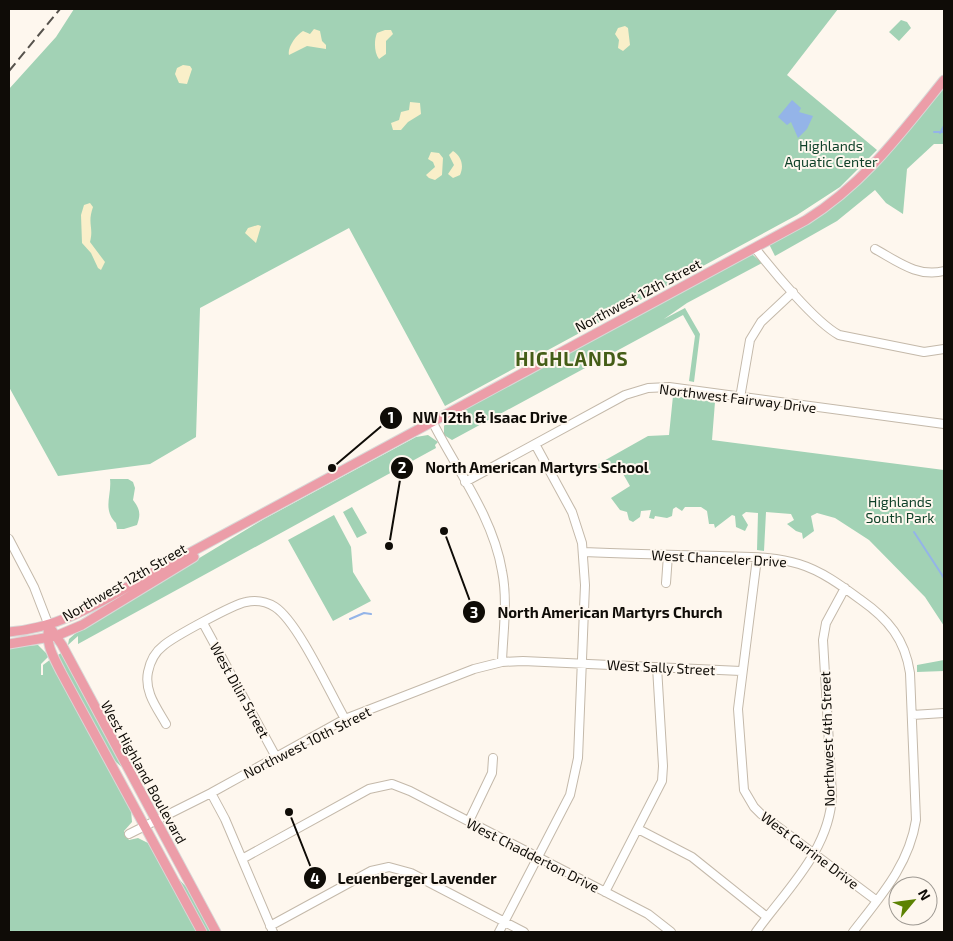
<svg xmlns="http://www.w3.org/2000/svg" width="953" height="941" font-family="'Exo 2',sans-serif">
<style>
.green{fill:#a2d2b5}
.sand{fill:#f9efc9}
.water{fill:#94b4e8}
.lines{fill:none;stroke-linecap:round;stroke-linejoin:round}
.stream{stroke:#94b4e8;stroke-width:2}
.minor-casing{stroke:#c4b9aa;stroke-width:10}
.major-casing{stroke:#d9d8d7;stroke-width:11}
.minor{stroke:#fff;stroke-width:8}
.major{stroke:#ec9da8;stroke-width:9}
.rail{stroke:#57534d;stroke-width:2;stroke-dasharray:10 5;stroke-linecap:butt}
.labels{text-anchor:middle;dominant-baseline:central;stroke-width:4;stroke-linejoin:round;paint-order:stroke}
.park-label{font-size:14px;fill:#0f4129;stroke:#fef7ee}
.street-label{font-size:14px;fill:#0f0c07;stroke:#fef7ee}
.district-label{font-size:19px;font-weight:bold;letter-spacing:1px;fill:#445d17;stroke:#fef7ee}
.leader{fill:none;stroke:#0f0c07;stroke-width:2}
.callout-dot{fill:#0f0c07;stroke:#fef7ee;stroke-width:2}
.mark-label{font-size:15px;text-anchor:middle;font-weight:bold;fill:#fff}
.callout-label{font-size:15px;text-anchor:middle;font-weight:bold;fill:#0f0c07;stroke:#fef7ee;stroke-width:4;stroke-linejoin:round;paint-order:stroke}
</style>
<rect width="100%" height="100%" fill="#fef7ee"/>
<!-- green -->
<path class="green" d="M 74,9 L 838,9 L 787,75 L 877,150 L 840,187 L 797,215 L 445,406 L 349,228 L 200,308 L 196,437 L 150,464 L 58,476 L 9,387 L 9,89 L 56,37 Z
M 901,20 L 907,22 L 911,28 L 899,41 L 889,32 Z
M 944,85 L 944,144 L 934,144 L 907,169 L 903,214 L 886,203 L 875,190 L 837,221 L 775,256 L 769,244 C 793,231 818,218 840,201 C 882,169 912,125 944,85 Z
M 753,255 L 762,263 L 687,303 L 664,319 L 685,308 L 700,334 L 694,382 L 689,381 L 695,336 L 683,315 L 452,440 L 444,435 L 444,426 L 450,417 L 747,256 Z
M 673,396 L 715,402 L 712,440 L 944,470 L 944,626 L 925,597 L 869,540 L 835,518 L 817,513 L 811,516 L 814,531 L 803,539 L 802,533 L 796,531 L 787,524 L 794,520 L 791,514 L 766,512 L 764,551 L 757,550 L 758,513 L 746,512 L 742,515 L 748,525 L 745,531 L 736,527 L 735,516 L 732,515 L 715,528 L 714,524 L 709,524 L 707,511 L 701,507 L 685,507 L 682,511 L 676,507 L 673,509 L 672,516 L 667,518 L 655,516 L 654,519 L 649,518 L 651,510 L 641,511 L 640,517 L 633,522 L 629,520 L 627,512 L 620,510 L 611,498 L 630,486 L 622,472 L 593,467 L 648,436 L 669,435 Z
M 428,435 L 438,442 L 435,445 L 436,448 L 78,644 L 78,636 L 68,645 L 69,639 L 77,632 L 264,519 L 416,437 Z
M 110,479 L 128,479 L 133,482 L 135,488 L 133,500 C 140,509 141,514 137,525 L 124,529 L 117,529 L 116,523 C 102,509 112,495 110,479 Z
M 352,507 L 367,533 L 357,538 L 343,512 Z
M 334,515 L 351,547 L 353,572 L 371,601 L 333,621 L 288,540 Z
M 38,645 L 49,656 L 41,664 L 41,675 L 43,675 L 43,665 L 51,659 L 131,810 L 132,822 L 124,831 L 129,840 L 138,838 L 148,843 L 198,932 L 9,932 L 9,647 Z
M 61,653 L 122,767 C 106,758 67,676 58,655 Z
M 944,660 L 944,671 L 917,672 L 917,665 Z
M 178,878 L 189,890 L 212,932 L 207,932 Z"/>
<!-- sand -->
<path class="sand" d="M 625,26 L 628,28 L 630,45 L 623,51 L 618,48 L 619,40 L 615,34 L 618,28 Z
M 314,29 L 320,31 L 322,41 L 326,45 L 326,49 L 307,46 L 289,55 C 287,48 296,35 303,31 L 310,34 Z
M 385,30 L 391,30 L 393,34 L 386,41 L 386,54 L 379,59 C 374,53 374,40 377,33 Z
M 183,65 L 190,66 L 192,69 L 187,84 L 179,83 L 175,74 L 177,68 Z
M 410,102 L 420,103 L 421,114 L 408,122 L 401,130 L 393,130 L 391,123 L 399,120 L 401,112 L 409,110 Z
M 453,151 C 462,157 464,166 460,175 L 453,178 L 448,174 L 454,165 L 449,155 Z
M 431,152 L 439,153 L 443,158 L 442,175 L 435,180 L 429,178 L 426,175 L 435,167 L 433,162 L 428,159 Z
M 90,203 L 93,207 C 87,224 94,227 90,242 L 105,262 L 101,270 L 98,268 L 91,253 L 82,243 L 81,215 L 84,205 Z
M 258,225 L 261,226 L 256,243 L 245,233 L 248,228 Z"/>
<!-- water -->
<path class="water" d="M 792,100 L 801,108 L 799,112 L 813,116 L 807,129 L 798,138 L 791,122 L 787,125 L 778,117 Z"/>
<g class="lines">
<!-- stream -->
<path class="stream" d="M 934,132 L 944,132
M 940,133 L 944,126
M 914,532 L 944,578
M 350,619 L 364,613 L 371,614"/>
<defs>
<path id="minor" d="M 755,248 C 773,271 815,322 839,335 L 924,352 L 944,349
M 875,249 C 897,261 918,278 944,271
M 740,398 L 750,340 L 761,322 L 793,292
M 433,423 C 457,470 493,517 502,571 C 508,601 503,632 502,662
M 465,482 L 625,395 L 648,388 L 669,387 L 944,424
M 9,539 L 34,587 L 49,626
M 584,552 C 629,554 674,555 720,556 C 746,557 774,556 799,564 C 822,571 842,586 861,600 C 888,619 905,639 910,673 L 916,820 C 909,865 880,897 853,932
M 757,558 L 738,709 L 744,790 L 754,807 L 761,814 L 877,901
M 666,583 L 668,555
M 203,623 L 276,757
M 912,715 L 944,713
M 166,724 C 157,708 144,692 148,672 C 150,662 155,652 163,646 C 173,637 234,604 246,602 C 256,600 267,602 275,607 C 298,622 330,693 345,719
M 211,793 L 225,819 L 273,932
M 469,821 L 492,773 L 493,758
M 638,829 L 692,857 L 767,917
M 129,834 L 211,793 L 345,719 L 474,669 L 502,662 L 523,661 L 741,671
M 242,859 L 369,789 L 392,784 L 410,791 L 648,914 L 671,932
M 605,892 L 662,781 L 663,766 L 657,667
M 270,926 L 371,871 L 389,867 L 411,873 L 524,932
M 499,932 L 570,795 L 578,758 L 585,585 L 582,543 L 572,512 L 535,444
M 756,932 C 786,890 830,850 832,795 L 823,640 L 826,623 L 845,588"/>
<path id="major" d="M 49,626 L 62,645 L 216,932
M 49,626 C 45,644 53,656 61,672 L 202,932
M 9,632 C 61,628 100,602 145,577 L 806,220 C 864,184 902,132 944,80
M 9,644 L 56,636 L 82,625 L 194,557"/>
</defs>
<!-- minor casing -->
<use href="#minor" class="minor-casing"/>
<!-- major casing -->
<use href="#major" class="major-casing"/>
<!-- minor -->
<use href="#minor" class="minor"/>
<!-- major -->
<use href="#major" class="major"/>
<!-- rail -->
<path class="rail" d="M 9,71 L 60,9"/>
</g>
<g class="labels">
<!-- park labels -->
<g class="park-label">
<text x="831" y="145">Highlands<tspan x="831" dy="16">Aquatic Center</tspan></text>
<text x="900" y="501">Highlands<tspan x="900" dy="16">South Park</tspan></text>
</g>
<!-- street labels -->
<g class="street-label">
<text transform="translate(638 295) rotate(-28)">Northwest 12th Street</text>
<text transform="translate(738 398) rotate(7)">Northwest Fairway Drive</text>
<text transform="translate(719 558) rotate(3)">West Chanceler Drive</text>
<text transform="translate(124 582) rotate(-30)">Northwest 12th Street</text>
<text transform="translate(661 667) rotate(3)">West Sally Street</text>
<text transform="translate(240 690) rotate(61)">West Dilin Street</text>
<text transform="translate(827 739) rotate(-92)">Northwest 4th Street</text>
<text transform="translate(307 742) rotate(-27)">Northwest 10th Street</text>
<text transform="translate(144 772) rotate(61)">West Highland Boulevard</text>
<text transform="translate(810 850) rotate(37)">West Carrine Drive</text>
<text transform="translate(533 855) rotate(27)">West Chadderton Drive</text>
</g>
<!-- district labels -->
<g class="district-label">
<text x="572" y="358">HIGHLANDS</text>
</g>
</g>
<!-- callouts -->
<path class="leader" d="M332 468L391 418M389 546L402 468M444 531L474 612M289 812L315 878"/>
<g class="callout-dot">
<circle cx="332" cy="468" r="5"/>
<circle cx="389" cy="546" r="5"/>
<circle cx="444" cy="531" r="5"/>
<circle cx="289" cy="812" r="5"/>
<circle cx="391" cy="418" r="12"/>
<circle cx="402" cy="468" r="12"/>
<circle cx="474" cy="612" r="12"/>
<circle cx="315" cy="878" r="12"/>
</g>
<g class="mark-label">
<text x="391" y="423">1</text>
<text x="402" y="473">2</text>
<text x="474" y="618">3</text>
<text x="315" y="884">4</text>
</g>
<g class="callout-label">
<text x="490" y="423">NW 12th &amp; Isaac Drive</text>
<text x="537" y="473">North American Martyrs School</text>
<text x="610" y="618">North American Martyrs Church</text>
<text x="417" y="884">Leuenberger Lavender</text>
</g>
<!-- border -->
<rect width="953" height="941" fill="none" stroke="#0f0c07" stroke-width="20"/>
<!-- north arrow -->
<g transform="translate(913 901) rotate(61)"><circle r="24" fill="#fef7ee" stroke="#9e9992"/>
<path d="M0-4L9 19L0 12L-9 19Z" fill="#5c8202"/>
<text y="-8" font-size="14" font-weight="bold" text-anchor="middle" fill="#0f0c07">N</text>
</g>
</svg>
